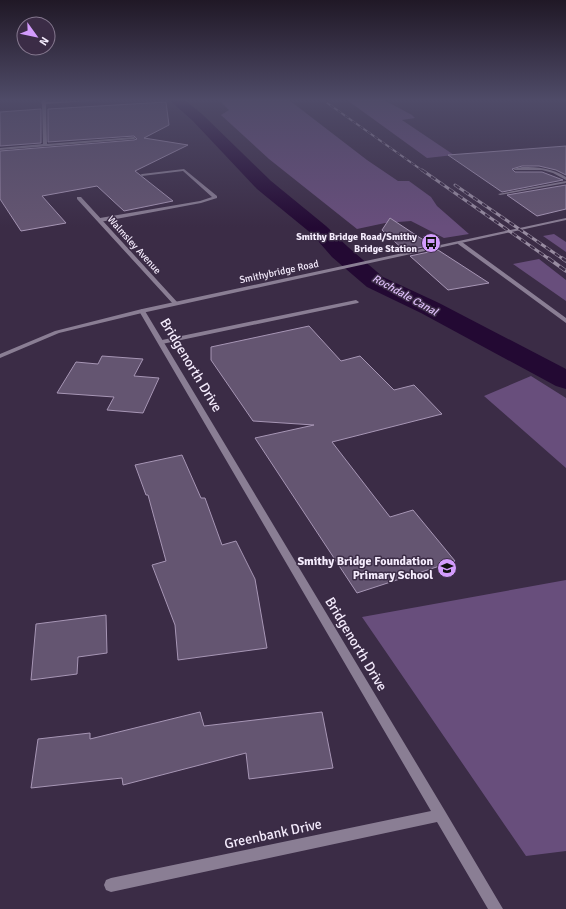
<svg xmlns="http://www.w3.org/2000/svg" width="566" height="909" font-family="Signika,sans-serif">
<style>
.green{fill:#684e7c}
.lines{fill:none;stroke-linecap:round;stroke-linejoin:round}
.canal{fill:#230933;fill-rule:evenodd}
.building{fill:#645571;stroke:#a796b5}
.service{fill:#8a7e94;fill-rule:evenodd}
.minor{fill:#8a7e94;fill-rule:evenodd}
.tertiary{fill:#8a7e94;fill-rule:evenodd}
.rail-far2-casing{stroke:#988ca1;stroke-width:2}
.rail-far1-casing{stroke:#988ca1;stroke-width:3}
.rail-casing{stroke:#988ca1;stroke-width:3.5}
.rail-far2{stroke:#3b2c46;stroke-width:1.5;stroke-dasharray:4.5;stroke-linecap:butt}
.rail-far1{stroke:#3b2c46;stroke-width:2;stroke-dasharray:5.5;stroke-linecap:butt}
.rail{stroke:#3b2c46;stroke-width:2.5;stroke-dasharray:7;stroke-linecap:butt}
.labels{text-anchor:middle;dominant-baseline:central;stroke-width:3;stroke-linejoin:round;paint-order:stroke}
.far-poi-label{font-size:10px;font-weight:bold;fill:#f4ebfc;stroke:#3b2c46;text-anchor:end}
.far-street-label{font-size:10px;fill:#f4ebfc;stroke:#3b2c46}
.far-water-label{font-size:11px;font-style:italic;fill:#debef9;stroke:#3b2c46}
.poi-label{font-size:12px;font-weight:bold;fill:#f4ebfc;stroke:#3b2c46;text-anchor:end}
.near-street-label{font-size:14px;fill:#f4ebfc;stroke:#3b2c46}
</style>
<rect width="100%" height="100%" fill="#3b2c46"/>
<!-- green -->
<path class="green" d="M 219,100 L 289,100 L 367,160 L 398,181 L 409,181 L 431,197 L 437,206 L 469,234 L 444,238 L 411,221 L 385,223 L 357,229 L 269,159 L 221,115 L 229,110 Z
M 347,100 L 384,100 L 412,115 L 415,118 L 402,120 L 454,155 L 427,158 Z
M 554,234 L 566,242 L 566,252 L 543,236 Z
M 539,259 L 566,280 L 566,301 L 513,264 Z
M 531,376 L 566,398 L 566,468 L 484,396 Z
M 566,580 L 566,851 L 526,856 L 362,617 Z"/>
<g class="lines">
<!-- canal -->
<path class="canal" d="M 169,100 L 185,100 L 202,114 L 271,181 L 326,226 L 348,247 L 383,277 L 439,303 L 566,369 L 566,389 L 556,386 L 421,313 L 367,287 L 332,257 L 312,234 L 257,189 L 192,120 Z"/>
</g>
<!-- building -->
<path class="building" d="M 166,102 L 169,125 L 144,138 L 188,145 L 135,171 L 173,201 L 124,211 L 97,186 L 42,196 L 66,223 L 21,231 L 0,199 L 0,151 L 134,140 L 137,139 L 134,136 L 48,142 L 48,109 Z
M 41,109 L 41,143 L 0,146 L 0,112 Z
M 566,146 L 566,175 L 556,170 L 539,166 L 522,166 L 512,169 L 515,172 L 542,172 L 563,180 L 502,192 L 448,155 Z
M 566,185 L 566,209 L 537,216 L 507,195 Z
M 390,218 L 431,245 L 405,251 L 382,230 Z
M 438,250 L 489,283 L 448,290 L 410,256 Z
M 309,326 L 341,361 L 360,356 L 394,390 L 414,385 L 442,414 L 332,442 L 390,517 L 413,510 L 455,561 L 357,593 L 255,438 L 314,425 L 253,421 L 211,360 L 211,347 Z
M 102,356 L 143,359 L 134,376 L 159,378 L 143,413 L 107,410 L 114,397 L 57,393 L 76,362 L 98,364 Z
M 182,455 L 201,498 L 205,498 L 222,545 L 236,541 L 255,579 L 267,648 L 178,660 L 175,625 L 152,565 L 166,561 L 148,495 L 146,495 L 135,465 Z
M 106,615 L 107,653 L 78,657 L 77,674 L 31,680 L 36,624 Z
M 200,712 L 204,726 L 322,712 L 333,768 L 249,779 L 246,753 L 123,785 L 122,778 L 31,788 L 38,739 L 90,733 L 90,739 Z"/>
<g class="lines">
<!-- service -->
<path class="service" d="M 563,100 L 566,100 L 566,102 Z
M 184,169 L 217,196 L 217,198 L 201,203 L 100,222 L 97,220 L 100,218 L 200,201 L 212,197 L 183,171 L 142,176 L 140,175 L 142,174 Z
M 458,242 L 462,242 L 566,318 L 566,323 L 458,244 Z
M 356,300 L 359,302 L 358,303 L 162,344 L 159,342 L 162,340 Z"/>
<!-- minor -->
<path class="minor" d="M 42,100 L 46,100 L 46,102 L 104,100 L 46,104 L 47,144 L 134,137 L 136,138 L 134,139 L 0,150 L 0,148 L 43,144 L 42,104 L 41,103 Z
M 522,167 C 538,167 552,168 566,177 L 566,180 L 553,173 L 542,170 L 515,170 L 513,169 Z
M 566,181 L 566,183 L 500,195 L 498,194 Z
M 77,197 L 81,197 L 178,303 L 178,305 L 174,305 L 77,199 Z
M 142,309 L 145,311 L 445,811 L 503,909 L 488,909 L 437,822 L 111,892 L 106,890 L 104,885 L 106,880 L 111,878 L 431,811 L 139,311 Z"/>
<!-- tertiary -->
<path class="tertiary" d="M 566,218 L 566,220 L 142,313 L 59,333 L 0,358 L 0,354 L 55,331 L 142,309 Z"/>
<defs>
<path id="rail-far2" d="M 323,100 L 423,171"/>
<path id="rail-far1" d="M 422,170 L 549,259
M 455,185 L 563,259"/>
<path id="rail" d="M 548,258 L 566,271
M 562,258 L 566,261"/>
</defs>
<!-- rail-far2 casing -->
<use href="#rail-far2" class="rail-far2-casing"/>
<!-- rail-far1 casing -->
<use href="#rail-far1" class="rail-far1-casing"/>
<!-- rail casing -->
<use href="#rail" class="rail-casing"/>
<!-- rail-far2 -->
<use href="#rail-far2" class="rail-far2"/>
<!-- rail-far1 -->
<use href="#rail-far1" class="rail-far1"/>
<!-- rail -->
<use href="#rail" class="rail"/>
</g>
<!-- sky -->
<linearGradient id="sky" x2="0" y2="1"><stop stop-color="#201826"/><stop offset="0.44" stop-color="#4f4b68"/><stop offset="1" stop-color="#4f4b68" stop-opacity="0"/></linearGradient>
<rect width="566" height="227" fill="url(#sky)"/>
<!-- icons -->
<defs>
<symbol id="bus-disc" viewBox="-11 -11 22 22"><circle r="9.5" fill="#d39cfd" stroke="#3b2c46"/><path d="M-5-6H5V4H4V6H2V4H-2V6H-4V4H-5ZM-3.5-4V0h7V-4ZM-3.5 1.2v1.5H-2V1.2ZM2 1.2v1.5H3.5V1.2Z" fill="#111"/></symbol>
<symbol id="school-disc" viewBox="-11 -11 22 22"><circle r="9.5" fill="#d39cfd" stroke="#3b2c46"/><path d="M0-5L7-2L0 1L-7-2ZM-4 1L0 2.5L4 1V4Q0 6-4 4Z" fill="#111"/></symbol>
</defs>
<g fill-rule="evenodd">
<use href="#bus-disc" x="420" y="232" width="22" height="22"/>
<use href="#school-disc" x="436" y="557" width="22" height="22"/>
</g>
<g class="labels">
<!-- far-poi labels -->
<g class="far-poi-label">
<text x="417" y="237">Smithy Bridge Road/Smithy<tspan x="417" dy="12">Bridge Station</tspan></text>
</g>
<!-- far-street labels -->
<g class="far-street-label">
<text transform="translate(134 245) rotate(48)">Walmsley Avenue</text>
<text transform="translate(279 272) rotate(-12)">Smithybridge Road</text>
</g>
<!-- far-water labels -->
<g class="far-water-label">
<text transform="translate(405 295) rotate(29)">Rochdale Canal</text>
</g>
<!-- poi labels -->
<g class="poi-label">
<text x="433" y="561">Smithy Bridge Foundation<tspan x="433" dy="14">Primary School</tspan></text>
</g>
<!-- near-street labels -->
<g class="near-street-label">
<text transform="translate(191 365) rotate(59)">Bridgenorth Drive</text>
<text transform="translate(356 644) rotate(59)">Bridgenorth Drive</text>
<text transform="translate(273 834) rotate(-12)">Greenbank Drive</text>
</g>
</g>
<!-- north arrow -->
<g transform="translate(36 36) rotate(123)"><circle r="19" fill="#3b2c46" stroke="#85788f"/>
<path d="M0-3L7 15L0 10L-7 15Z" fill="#d39cfd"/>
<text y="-6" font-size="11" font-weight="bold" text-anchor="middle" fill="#f4ebfc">N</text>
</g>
</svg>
